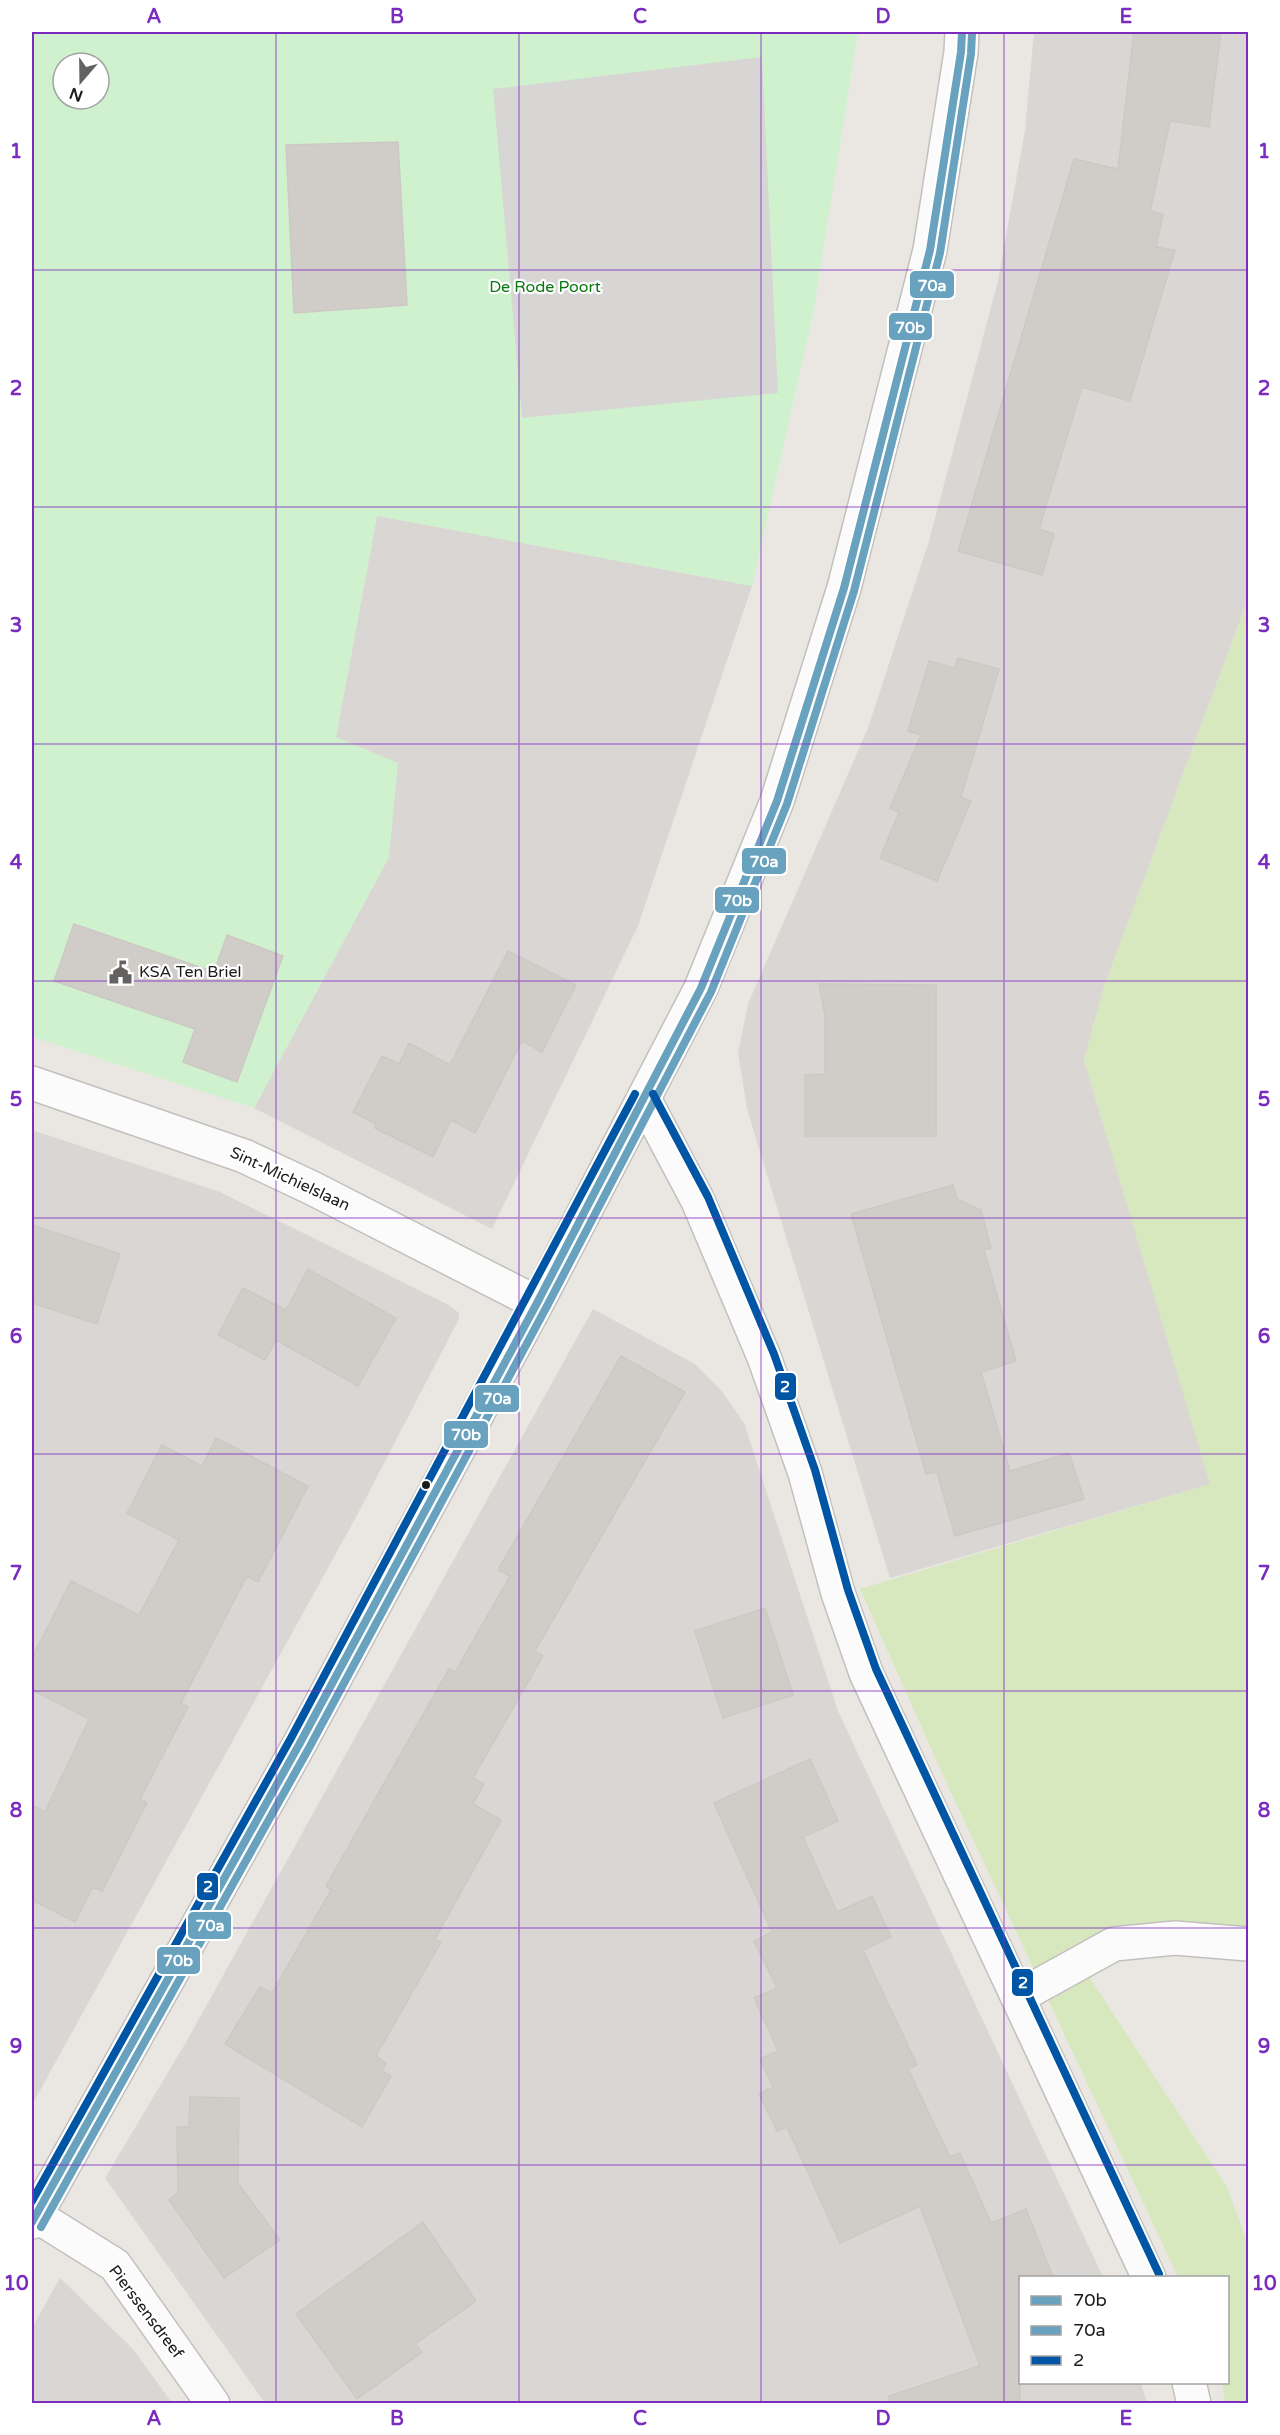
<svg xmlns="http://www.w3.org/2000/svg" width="1280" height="2435" font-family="'Varela Round',sans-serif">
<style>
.residential{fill:#d9d6d4}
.grass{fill:#d7e8bf}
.park{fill:#d0f1ce;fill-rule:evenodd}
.parking{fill:#d8d6d4}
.building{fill:#d0cdc9;stroke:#cdc8c4;stroke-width:1.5}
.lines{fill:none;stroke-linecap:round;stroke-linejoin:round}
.minor-casing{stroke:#c2c0be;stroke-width:36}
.minor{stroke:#fcfbfb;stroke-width:33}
.bus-1-casing{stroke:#fff;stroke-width:12}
.bus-2-casing{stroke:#fff;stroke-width:12}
.bus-3-casing{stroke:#fff;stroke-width:12}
.bus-1{stroke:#69a2be;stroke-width:8}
.bus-2{stroke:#69a2be;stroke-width:8}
.bus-3{stroke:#0056a4;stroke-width:8}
.grid{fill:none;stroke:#7b2cbf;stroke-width:1.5;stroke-opacity:0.55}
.bus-dot{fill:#1a1a1a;stroke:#fff;stroke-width:2}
.labels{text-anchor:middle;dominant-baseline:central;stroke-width:4.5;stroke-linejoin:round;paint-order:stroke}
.park-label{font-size:16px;fill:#0a7710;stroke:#fff}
.poi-label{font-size:16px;fill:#1a1a1a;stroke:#fff;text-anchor:start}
.street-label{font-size:16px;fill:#1a1a1a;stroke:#fff}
.line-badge{stroke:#fff;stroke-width:2}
.badge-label{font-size:16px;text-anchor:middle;font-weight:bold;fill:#fff}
.neatline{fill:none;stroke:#7b2cbf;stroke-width:2}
.grid-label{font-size:20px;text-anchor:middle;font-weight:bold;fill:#7b2cbf}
</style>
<rect width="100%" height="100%" fill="#eae7e2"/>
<!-- residential -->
<path class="residential" d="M 1034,32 L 1248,32 L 1248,599 L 1104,987 L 1084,1060 L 1211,1484 L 890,1578 L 747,1109 L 738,1053 L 748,1004 L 868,728 L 929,541 L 998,281 L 1025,130 Z
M 377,515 L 752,586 L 638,926 L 492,1229 L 254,1108 L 389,857 L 336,737 Z
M 32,1130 L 220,1192 L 449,1305 L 459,1313 L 459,1319 L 356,1517 L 32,2105 Z
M 593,1309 L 695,1364 L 721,1390 L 744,1423 L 838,1711 L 1103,2277 L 1020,2278 L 1020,2382 L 1141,2383 L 1147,2403 L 265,2403 L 105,2178 L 185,2044 Z
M 60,2278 L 133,2349 L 172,2403 L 32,2403 L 32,2328 Z"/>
<!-- grass -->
<path class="grass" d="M 1248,599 L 1248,1944 L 1080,1963 L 1227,2187 L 1248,2244 L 1248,2403 L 1225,2403 L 1222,2383 L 1228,2382 L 1228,2278 L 1178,2277 L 947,1784 L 860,1589 L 1210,1484 L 1084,1060 L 1104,987 Z"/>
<!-- park -->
<path class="park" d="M 32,32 L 858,32 L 813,314 L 752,586 L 377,516 L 336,737 L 398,763 L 389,857 L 254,1108 L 32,1037 ZM 63,63 L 99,63 L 99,99 L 63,99 Z"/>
<!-- parking -->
<path class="parking" d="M 762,57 L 778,393 L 522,418 L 493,89 Z"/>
<!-- building -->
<path class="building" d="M 1134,32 L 1221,32 L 1209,127 L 1170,121 L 1150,211 L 1163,214 L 1156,247 L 1175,250 L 1130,401 L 1082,387 L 1039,529 L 1054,534 L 1042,575 L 958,551 L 1074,159 L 1118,169 Z
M 398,142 L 407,305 L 294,313 L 286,145 Z
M 958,658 L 999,669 L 961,797 L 971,801 L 937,881 L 880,858 L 899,812 L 890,808 L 921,735 L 908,731 L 929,661 L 954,668 Z
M 74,924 L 214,972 L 227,935 L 283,956 L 237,1082 L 183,1062 L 195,1029 L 54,981 Z
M 508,951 L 576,985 L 542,1052 L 522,1041 L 475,1133 L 451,1120 L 433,1157 L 375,1128 L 376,1124 L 353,1112 L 382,1056 L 399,1064 L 409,1043 L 450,1065 Z
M 819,984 L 936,985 L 936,1136 L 805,1136 L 805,1075 L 825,1074 L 825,1015 Z
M 953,1185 L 957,1199 L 981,1210 L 991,1248 L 984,1250 L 1016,1361 L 981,1372 L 1010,1471 L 1069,1453 L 1084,1499 L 955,1536 L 937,1472 L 926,1474 L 851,1214 Z
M 32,1225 L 120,1254 L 97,1324 L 32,1303 Z
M 308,1269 L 396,1318 L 358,1386 L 276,1340 L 265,1360 L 218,1335 L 243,1288 L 286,1310 Z
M 621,1356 L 685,1392 L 535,1651 L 543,1656 L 473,1778 L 484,1784 L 473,1804 L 501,1820 L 435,1939 L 441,1942 L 376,2056 L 386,2063 L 382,2071 L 391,2076 L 362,2127 L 225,2044 L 260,1987 L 272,1993 L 331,1890 L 326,1886 L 366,1815 L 449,1669 L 455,1672 L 510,1576 L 498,1570 Z
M 216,1438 L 308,1486 L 258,1582 L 247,1576 L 181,1703 L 188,1707 L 140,1799 L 147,1803 L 102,1891 L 93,1887 L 75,1922 L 32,1900 L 32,1805 L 45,1812 L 89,1719 L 32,1690 L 32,1658 L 71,1581 L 139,1615 L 179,1540 L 127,1513 L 162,1445 L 202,1466 Z
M 765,1608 L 793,1695 L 723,1718 L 695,1631 Z
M 810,1759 L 838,1821 L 803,1837 L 837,1912 L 872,1896 L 891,1937 L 863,1950 L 917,2065 L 908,2069 L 950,2157 L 960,2153 L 991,2223 L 1026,2209 L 1053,2277 L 1020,2277 L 1020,2403 L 890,2403 L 889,2396 L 980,2366 L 920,2206 L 840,2243 L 787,2127 L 777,2131 L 759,2094 L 773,2087 L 760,2059 L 778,2051 L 754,1998 L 777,1988 L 754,1941 L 772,1932 L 714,1803 Z
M 190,2097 L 239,2098 L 238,2183 L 280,2240 L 224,2278 L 169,2200 L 178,2193 L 177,2127 L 189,2127 Z
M 423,2222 L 476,2301 L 415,2344 L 422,2352 L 357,2399 L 296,2314 Z"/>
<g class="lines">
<defs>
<path id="minor" d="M 32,1083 L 244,1156 L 312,1188 L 537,1303
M 644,1099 L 698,1201 L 764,1357 L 805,1473 L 838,1593 L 866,1673 L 1149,2278
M 1018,1997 L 1114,1944 L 1175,1938 L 1248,1944
M 35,2215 L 115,2265 L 213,2404
M 32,2222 L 300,1743 L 537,1303 L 701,988 L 777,801 L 844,588 L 930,250 L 961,52 L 962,32
M 1189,2382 L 1194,2404"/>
</defs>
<!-- minor casing -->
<use href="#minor" class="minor-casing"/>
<!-- minor -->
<use href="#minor" class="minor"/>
<defs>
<path id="bus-1" d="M 32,2222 L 300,1743 L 537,1303 L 701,988 L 777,801 L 844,588 L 930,250 L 961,52 L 962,32"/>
<path id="bus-2" d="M 41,2227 L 309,1748 L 546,1308 L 711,992 L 787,804 L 854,591 L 940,253 L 971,54 L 972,33"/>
<path id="bus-3" d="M 653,1094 L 708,1197 L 774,1354 L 815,1470 L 848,1590 L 876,1669 L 1159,2274
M 32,2201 L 291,1738 L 635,1094"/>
</defs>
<!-- bus-1 casing -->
<use href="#bus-1" class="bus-1-casing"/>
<!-- bus-2 casing -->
<use href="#bus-2" class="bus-2-casing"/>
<!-- bus-3 casing -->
<use href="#bus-3" class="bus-3-casing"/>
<!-- bus-1 -->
<use href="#bus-1" class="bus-1"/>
<!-- bus-2 -->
<use href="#bus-2" class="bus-2"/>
<!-- bus-3 -->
<use href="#bus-3" class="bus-3"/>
</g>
<!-- grid -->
<path class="grid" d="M 276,32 L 276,2404M 519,32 L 519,2404M 761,32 L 761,2404M 1004,32 L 1004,2404M 32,270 L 1248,270M 32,507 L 1248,507M 32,744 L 1248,744M 32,981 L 1248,981M 32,1218 L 1248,1218M 32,1454 L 1248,1454M 32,1691 L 1248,1691M 32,1928 L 1248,1928M 32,2165 L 1248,2165"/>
<!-- icons -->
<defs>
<symbol id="civic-bare" viewBox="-9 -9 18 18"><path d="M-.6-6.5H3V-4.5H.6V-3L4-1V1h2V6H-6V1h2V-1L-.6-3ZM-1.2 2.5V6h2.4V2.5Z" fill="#636260" stroke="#fff" stroke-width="2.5" paint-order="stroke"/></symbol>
</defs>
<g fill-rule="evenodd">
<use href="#civic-bare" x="104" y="956" width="33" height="33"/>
</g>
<!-- markers -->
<circle class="bus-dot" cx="426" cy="1485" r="5"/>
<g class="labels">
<!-- park labels -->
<g class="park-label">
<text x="545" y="287">De Rode Poort</text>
</g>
<!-- poi labels -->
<g class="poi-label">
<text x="139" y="972">KSA Ten Briel</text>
</g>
<!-- street labels -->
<g class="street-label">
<text transform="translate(290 1179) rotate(25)">Sint-Michielslaan</text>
<text transform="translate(146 2312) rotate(53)">Pierssensdreef</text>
</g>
</g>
<g class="line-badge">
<rect x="909" y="270" width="46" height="29" rx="6" fill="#69a2be"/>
<rect x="888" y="312" width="45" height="29" rx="6" fill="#69a2be"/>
<rect x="741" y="847" width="46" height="28" rx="6" fill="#69a2be"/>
<rect x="714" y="886" width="46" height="28" rx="6" fill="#69a2be"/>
<rect x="774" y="1372" width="23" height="29" rx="6" fill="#0056a4"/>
<rect x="474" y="1384" width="46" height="29" rx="6" fill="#69a2be"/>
<rect x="443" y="1420" width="46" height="29" rx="6" fill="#69a2be"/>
<rect x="196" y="1872" width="23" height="29" rx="6" fill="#0056a4"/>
<rect x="187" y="1911" width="45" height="29" rx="6" fill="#69a2be"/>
<rect x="156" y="1946" width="45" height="29" rx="6" fill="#69a2be"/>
<rect x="1011" y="1968" width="23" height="29" rx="6" fill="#0056a4"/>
</g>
<g class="badge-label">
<text x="932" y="291">70a</text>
<text x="910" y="333">70b</text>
<text x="764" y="867">70a</text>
<text x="737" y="906">70b</text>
<text x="785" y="1392">2</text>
<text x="497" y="1404">70a</text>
<text x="466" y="1440">70b</text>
<text x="208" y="1892">2</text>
<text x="210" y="1931">70a</text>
<text x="178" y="1966">70b</text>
<text x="1023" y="1988">2</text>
</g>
<!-- border -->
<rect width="1280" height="2435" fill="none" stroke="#ffffff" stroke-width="66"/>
<!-- legend -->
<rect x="1019" y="2276" width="210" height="108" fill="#ffffff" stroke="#a3a3a3" stroke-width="1.5"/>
<rect x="1031" y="2296" width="30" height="9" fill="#69a2be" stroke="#a3a3a3" stroke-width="1.5"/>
<text x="1073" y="2306" font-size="18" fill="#1a1a1a">70b</text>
<rect x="1031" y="2326" width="30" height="9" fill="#69a2be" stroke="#a3a3a3" stroke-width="1.5"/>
<text x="1073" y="2336" font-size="18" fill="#1a1a1a">70a</text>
<rect x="1031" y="2356" width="30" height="9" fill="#0056a4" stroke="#a3a3a3" stroke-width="1.5"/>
<text x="1073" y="2366" font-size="18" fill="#1a1a1a">2</text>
<!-- north arrow -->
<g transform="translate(81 81) rotate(200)"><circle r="28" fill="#ffffff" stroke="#a3a3a3" stroke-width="1.5"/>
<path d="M0-4.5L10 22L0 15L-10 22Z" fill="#636260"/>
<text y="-9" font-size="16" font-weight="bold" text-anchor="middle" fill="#1a1a1a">N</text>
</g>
<rect x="33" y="33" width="1214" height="2369" class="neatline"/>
<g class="grid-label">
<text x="154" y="23">A</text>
<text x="397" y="23">B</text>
<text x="640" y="23">C</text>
<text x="883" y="23">D</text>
<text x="1126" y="23">E</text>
<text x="16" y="158">1</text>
<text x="1264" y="158">1</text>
<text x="16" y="395">2</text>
<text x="1264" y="395">2</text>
<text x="16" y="632">3</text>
<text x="1264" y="632">3</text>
<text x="16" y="869">4</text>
<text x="1264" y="869">4</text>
<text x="16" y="1106">5</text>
<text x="1264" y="1106">5</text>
<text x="16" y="1343">6</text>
<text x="1264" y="1343">6</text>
<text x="16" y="1580">7</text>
<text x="1264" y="1580">7</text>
<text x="16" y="1817">8</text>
<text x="1264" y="1817">8</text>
<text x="16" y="2053">9</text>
<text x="1264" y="2053">9</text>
<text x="16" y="2290">10</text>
<text x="1264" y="2290">10</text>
<text x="154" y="2425">A</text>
<text x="397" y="2425">B</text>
<text x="640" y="2425">C</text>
<text x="883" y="2425">D</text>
<text x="1126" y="2425">E</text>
</g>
</svg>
